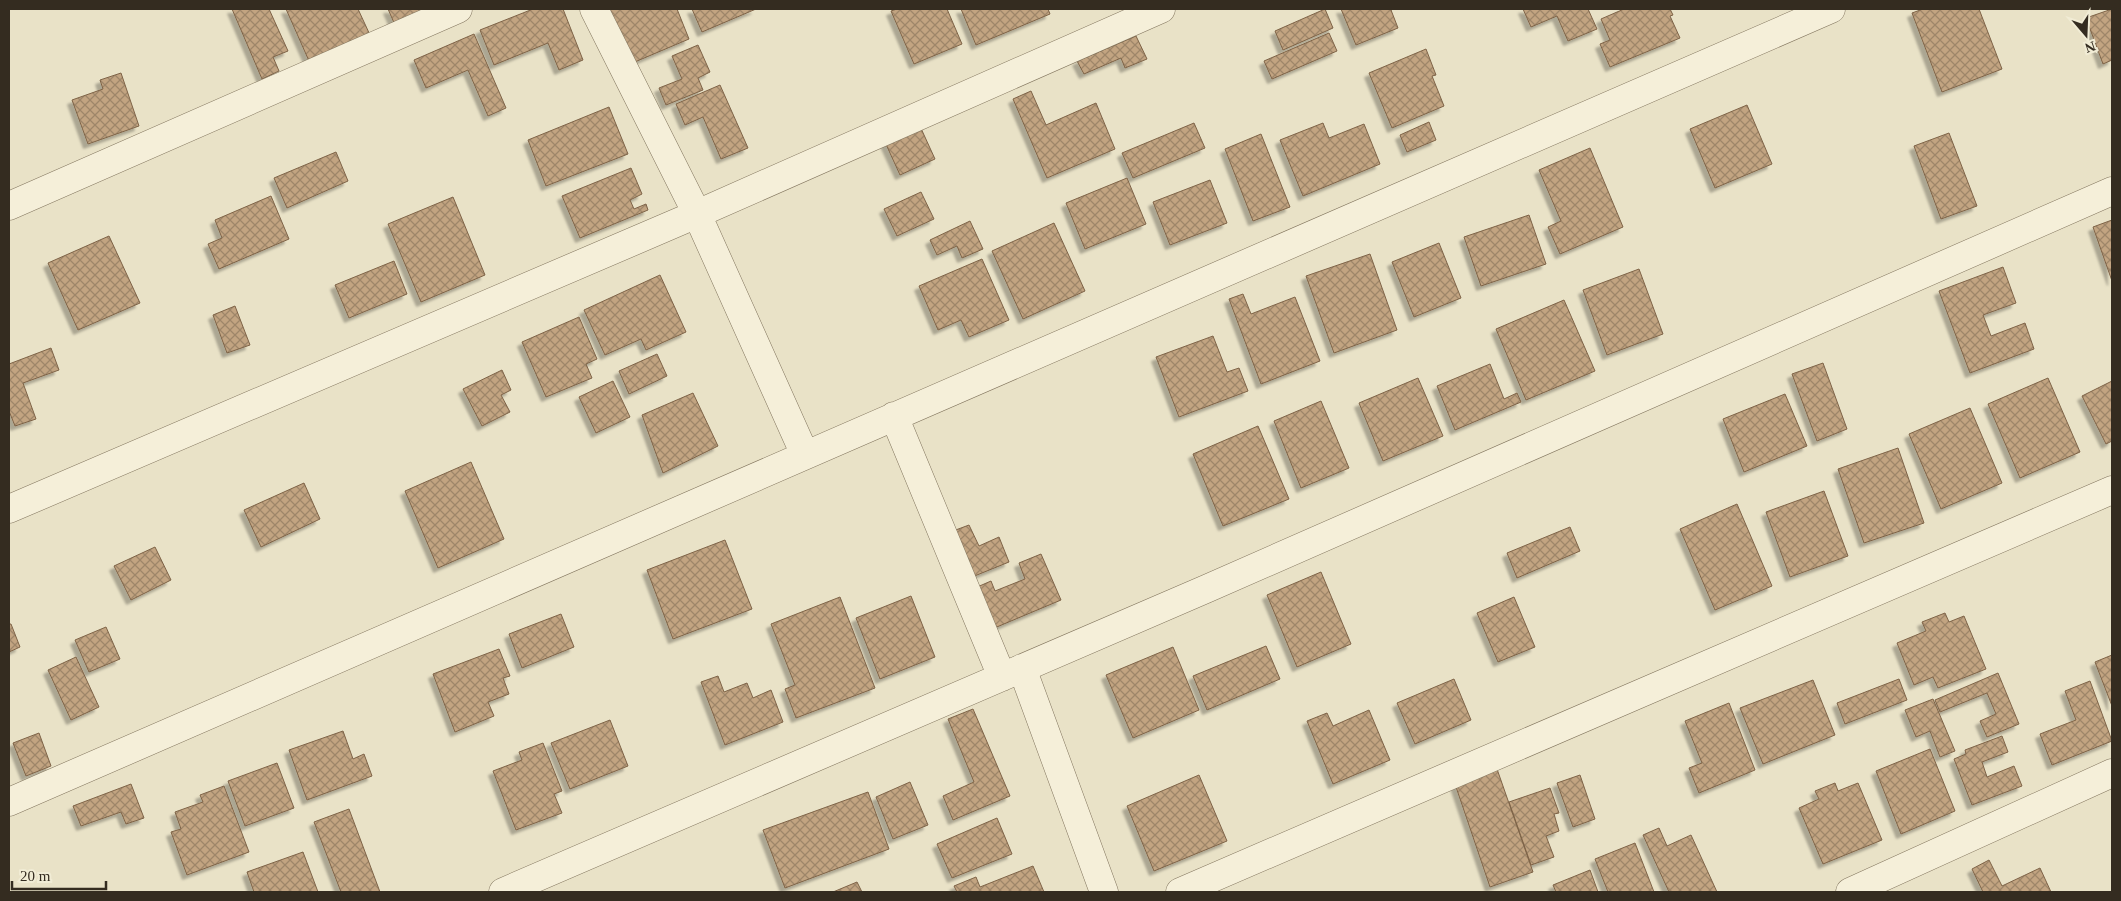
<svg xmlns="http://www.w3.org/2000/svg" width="2121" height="901" font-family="Georgia,serif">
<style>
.building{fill:url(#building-cross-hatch);stroke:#7e6347;filter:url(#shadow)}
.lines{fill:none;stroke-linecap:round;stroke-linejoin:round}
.minor-casing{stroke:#82755e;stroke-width:29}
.minor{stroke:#f5efd9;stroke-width:28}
</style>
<defs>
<pattern id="building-cross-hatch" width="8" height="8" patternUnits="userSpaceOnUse" patternTransform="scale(1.25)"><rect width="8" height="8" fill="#c2a481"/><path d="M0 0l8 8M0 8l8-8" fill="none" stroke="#9e8669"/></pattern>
<filter id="shadow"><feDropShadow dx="-4.5" dy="4.5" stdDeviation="1" flood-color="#0004"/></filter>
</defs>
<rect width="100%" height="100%" fill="#e9e2c7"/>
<!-- building -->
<path class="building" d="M 232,9 L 269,9 L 288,51 L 273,57 L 279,71 L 262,79 Z
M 286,9 L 358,9 L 370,35 L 309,61 Z
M 388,9 L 431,9 L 395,25 Z
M 533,9 L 563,9 L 583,60 L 559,70 L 548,43 L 494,65 L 480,30 Z
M 607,9 L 677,9 L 689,39 L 630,64 Z
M 692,9 L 756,9 L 702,32 Z
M 897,9 L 947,9 L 962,44 L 914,64 L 891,11 Z
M 961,9 L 1048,9 L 1050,14 L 976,45 Z
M 1325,9 L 1333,28 L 1283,50 L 1275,31 Z
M 1341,9 L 1394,9 L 1391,10 L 1398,28 L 1356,45 Z
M 1523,9 L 1588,9 L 1597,29 L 1568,41 L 1557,16 L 1531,27 Z
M 1624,9 L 1670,9 L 1673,15 L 1670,16 L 1680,38 L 1610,67 L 1600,44 L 1610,40 L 1601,19 Z
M 1923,9 L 1979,9 L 2002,69 L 1942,92 L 1912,13 Z
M 2112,9 L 2112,60 L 2103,64 L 2086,18 Z
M 1329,33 L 1337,51 L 1272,79 L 1264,61 Z
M 474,34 L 506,108 L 488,116 L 468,70 L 426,88 L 414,60 Z
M 1136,36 L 1147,59 L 1125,68 L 1121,58 L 1084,74 L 1077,61 Z
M 698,45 L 710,72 L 698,78 L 703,90 L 666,105 L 659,88 L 682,79 L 672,56 Z
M 1426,49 L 1436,75 L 1432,76 L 1444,106 L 1392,128 L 1369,73 Z
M 121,73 L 139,126 L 88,144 L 72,100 L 103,89 L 100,80 Z
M 720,85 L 748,148 L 721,159 L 703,117 L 685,125 L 676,104 Z
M 1031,91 L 1046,125 L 1096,103 L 1115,149 L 1047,178 L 1013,99 Z
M 1747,105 L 1772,164 L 1715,188 L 1690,129 Z
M 609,107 L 628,154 L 546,186 L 528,140 Z
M 1429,122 L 1436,140 L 1407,152 L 1400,135 Z
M 1194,123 L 1205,148 L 1133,178 L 1122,153 Z
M 1323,123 L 1329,138 L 1364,124 L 1380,164 L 1303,196 L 1280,140 Z
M 919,124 L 935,159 L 900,175 L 884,140 Z
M 1949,133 L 1977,206 L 1941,219 L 1914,146 Z
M 1261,134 L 1290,207 L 1253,221 L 1225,149 Z
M 1590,148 L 1623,227 L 1560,254 L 1548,227 L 1561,221 L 1539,170 Z
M 336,152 L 348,181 L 287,208 L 274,178 Z
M 631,168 L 642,194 L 630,200 L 634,209 L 646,204 L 648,210 L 580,238 L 562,196 Z
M 1127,178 L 1146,224 L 1085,249 L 1066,203 Z
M 1210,180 L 1227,223 L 1170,245 L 1153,202 Z
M 921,192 L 934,219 L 897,236 L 884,209 Z
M 271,196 L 289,239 L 219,269 L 208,244 L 222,238 L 215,220 Z
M 453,197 L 485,275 L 421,302 L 388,224 Z
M 1529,215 L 1546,264 L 1481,286 L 1464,237 Z
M 2112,220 L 2112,281 L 2093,227 Z
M 970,221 L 983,249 L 962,258 L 957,246 L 937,255 L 930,240 Z
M 1054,223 L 1085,291 L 1023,319 L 992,251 Z
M 109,236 L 140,303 L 78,330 L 48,263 Z
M 1439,243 L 1461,298 L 1414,317 L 1392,262 Z
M 1370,254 L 1397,330 L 1334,353 L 1306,276 Z
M 982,259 L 1009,320 L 969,337 L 961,320 L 938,330 L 919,286 Z
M 394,261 L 407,294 L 349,318 L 335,285 Z
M 2003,267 L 2016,303 L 1983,315 L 1991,336 L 2025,323 L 2034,349 L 1970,373 L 1939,291 Z
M 1639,269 L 1663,334 L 1607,355 L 1583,290 Z
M 660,275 L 686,332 L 646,350 L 641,339 L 605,355 L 584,310 Z
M 1243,294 L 1251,314 L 1295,297 L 1320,361 L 1261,384 L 1229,299 Z
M 1564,300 L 1595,371 L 1526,400 L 1496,329 Z
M 235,306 L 250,345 L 227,353 L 213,315 Z
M 579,317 L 597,359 L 586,364 L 592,378 L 546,397 L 522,342 Z
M 1213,336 L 1227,372 L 1239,368 L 1248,391 L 1179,417 L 1156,357 Z
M 51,348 L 59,370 L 23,383 L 36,419 L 15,426 L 9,411 L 9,364 Z
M 657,354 L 667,376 L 629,394 L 619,371 Z
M 1823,363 L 1847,429 L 1817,441 L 1792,374 Z
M 1490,364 L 1504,399 L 1517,393 L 1521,402 L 1455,430 L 1437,386 Z
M 502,370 L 511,390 L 501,395 L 510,412 L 482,426 L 463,389 Z
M 1418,378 L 1443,436 L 1383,461 L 1359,403 Z
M 2048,378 L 2080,452 L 2020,478 L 1988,404 Z
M 613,381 L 630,417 L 596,433 L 579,397 Z
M 2112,381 L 2112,441 L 2106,444 L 2082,396 Z
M 693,393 L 718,446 L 663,473 L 642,415 Z
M 1785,394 L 1807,446 L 1744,472 L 1723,419 Z
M 1321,401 L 1349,468 L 1301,488 L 1274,421 Z
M 1970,408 L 2002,483 L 1941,509 L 1909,434 Z
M 1258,426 L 1289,499 L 1223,526 L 1193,454 Z
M 1898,448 L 1924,523 L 1864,543 L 1838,469 Z
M 471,462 L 504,539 L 438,568 L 405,491 Z
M 304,483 L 320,519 L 261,547 L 244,510 Z
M 1824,491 L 1848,556 L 1790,577 L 1766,512 Z
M 1737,504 L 1772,586 L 1715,610 L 1680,529 Z
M 969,525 L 979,546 L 999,537 L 1009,562 L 972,577 L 953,531 Z
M 1570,527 L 1580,551 L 1517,578 L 1507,553 Z
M 725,540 L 752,609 L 673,639 L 647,570 Z
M 155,547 L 171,580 L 131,600 L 114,566 Z
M 1041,554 L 1061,600 L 992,629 L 975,588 L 991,581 L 995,591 L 1025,579 L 1019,563 Z
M 1321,572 L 1351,644 L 1297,667 L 1267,595 Z
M 911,596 L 935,657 L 880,679 L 856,618 Z
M 840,597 L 875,688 L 796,718 L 785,689 L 795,685 L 771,624 Z
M 1514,597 L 1535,647 L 1498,662 L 1477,613 Z
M 1945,613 L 1949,622 L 1964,616 L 1986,669 L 1938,688 L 1933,677 L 1914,685 L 1897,643 L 1926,631 L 1922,622 Z
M 561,614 L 574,647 L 522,668 L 509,634 Z
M 9,624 L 11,624 L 20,647 L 9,652 Z
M 106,627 L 120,659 L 89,672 L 75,640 Z
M 1266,646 L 1280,679 L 1207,710 L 1193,676 Z
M 1173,647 L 1199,710 L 1133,738 L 1106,675 Z
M 499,649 L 510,676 L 503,678 L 509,694 L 488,702 L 494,716 L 455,732 L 433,674 Z
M 2112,655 L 2112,706 L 2095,662 Z
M 76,657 L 99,707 L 71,720 L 48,670 Z
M 1998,673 L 2019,724 L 1987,737 L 1980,721 L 1996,714 L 1987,693 L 1940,712 L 1935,700 Z
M 718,676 L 724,692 L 747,683 L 753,698 L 771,690 L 783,722 L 725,745 L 701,682 Z
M 1454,679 L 1471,720 L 1415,744 L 1397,703 Z
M 1899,679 L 1907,700 L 1845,724 L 1837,703 Z
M 1813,680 L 1835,735 L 1763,764 L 1740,708 Z
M 2090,681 L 2112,741 L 2052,765 L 2040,734 L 2076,720 L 2065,691 Z
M 1933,699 L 1955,751 L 1940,757 L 1930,731 L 1916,737 L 1905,710 Z
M 1729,703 L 1755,770 L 1699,793 L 1689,768 L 1702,763 L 1685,721 Z
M 973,709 L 1010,796 L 953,820 L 943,796 L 974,782 L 948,719 Z
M 1369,710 L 1390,760 L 1333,784 L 1307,721 L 1327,713 L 1333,726 Z
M 610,720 L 628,766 L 570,789 L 551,743 Z
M 343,731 L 353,759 L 364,754 L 372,776 L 307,800 L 289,750 Z
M 39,733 L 51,766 L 26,776 L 13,743 Z
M 2002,736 L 2008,752 L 1982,762 L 1987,777 L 2014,766 L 2022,786 L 1972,805 L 1954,759 L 1966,754 L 1965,750 Z
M 543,743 L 562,791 L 554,794 L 562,813 L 516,830 L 493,771 L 522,760 L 519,752 Z
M 1930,749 L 1955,811 L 1901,834 L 1876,771 Z
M 277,763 L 294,808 L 245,826 L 228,781 Z
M 1497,769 L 1533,872 L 1490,887 L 1455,784 Z
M 1199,775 L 1227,841 L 1154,871 L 1127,806 Z
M 1580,775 L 1595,819 L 1573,827 L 1557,783 Z
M 910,782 L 928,825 L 893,839 L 876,797 Z
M 1835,783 L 1838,791 L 1858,783 L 1882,840 L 1823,864 L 1799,808 L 1819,799 L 1815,791 Z
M 131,784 L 144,818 L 126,824 L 121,812 L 81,826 L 73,806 Z
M 224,786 L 249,852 L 187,875 L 171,832 L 181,829 L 175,812 L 203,802 L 200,795 Z
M 1550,788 L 1559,813 L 1554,814 L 1559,831 L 1546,836 L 1554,857 L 1531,865 L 1509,802 Z
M 868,792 L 889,849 L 785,888 L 763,830 Z
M 349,809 L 380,892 L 341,892 L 314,822 Z
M 997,818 L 1012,854 L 952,878 L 937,844 Z
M 1659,828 L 1667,846 L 1691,835 L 1717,892 L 1669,892 L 1643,835 Z
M 1635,843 L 1654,892 L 1608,892 L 1595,859 Z
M 303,852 L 318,892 L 254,892 L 247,872 Z
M 1989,860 L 2002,886 L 2040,868 L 2051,892 L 1983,892 L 1972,869 Z
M 1033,866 L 1044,892 L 957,892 L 954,886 L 976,877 L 980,887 Z
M 1590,870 L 1598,892 L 1556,892 L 1553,885 Z
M 857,882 L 862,892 L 833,892 Z"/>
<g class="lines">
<defs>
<path id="minor" d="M 594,9 L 697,214 L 805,455
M 9,206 L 458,9
M 894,416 L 1002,677
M 9,509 L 697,214 L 1161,9
M 1022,668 L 1104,892
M 9,802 L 1831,9
M 503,892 L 1206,589 L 2112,191
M 1180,892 L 2112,490
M 1850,892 L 2112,773"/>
</defs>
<!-- minor casing -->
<use href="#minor" class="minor-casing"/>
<!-- minor -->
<use href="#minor" class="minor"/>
</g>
<!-- border -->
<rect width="2121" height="901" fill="none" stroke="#342c20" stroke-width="20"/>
<!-- north arrow -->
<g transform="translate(2086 35) rotate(161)" stroke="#f1ecd5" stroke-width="4" paint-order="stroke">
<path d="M0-4L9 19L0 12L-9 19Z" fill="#342c20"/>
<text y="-8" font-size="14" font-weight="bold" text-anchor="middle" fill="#342c20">N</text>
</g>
<!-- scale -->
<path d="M12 881v8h94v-8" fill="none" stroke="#342c20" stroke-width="2.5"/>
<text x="20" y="881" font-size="15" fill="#342c20" stroke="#f1ecd5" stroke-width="4" paint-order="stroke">20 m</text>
</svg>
